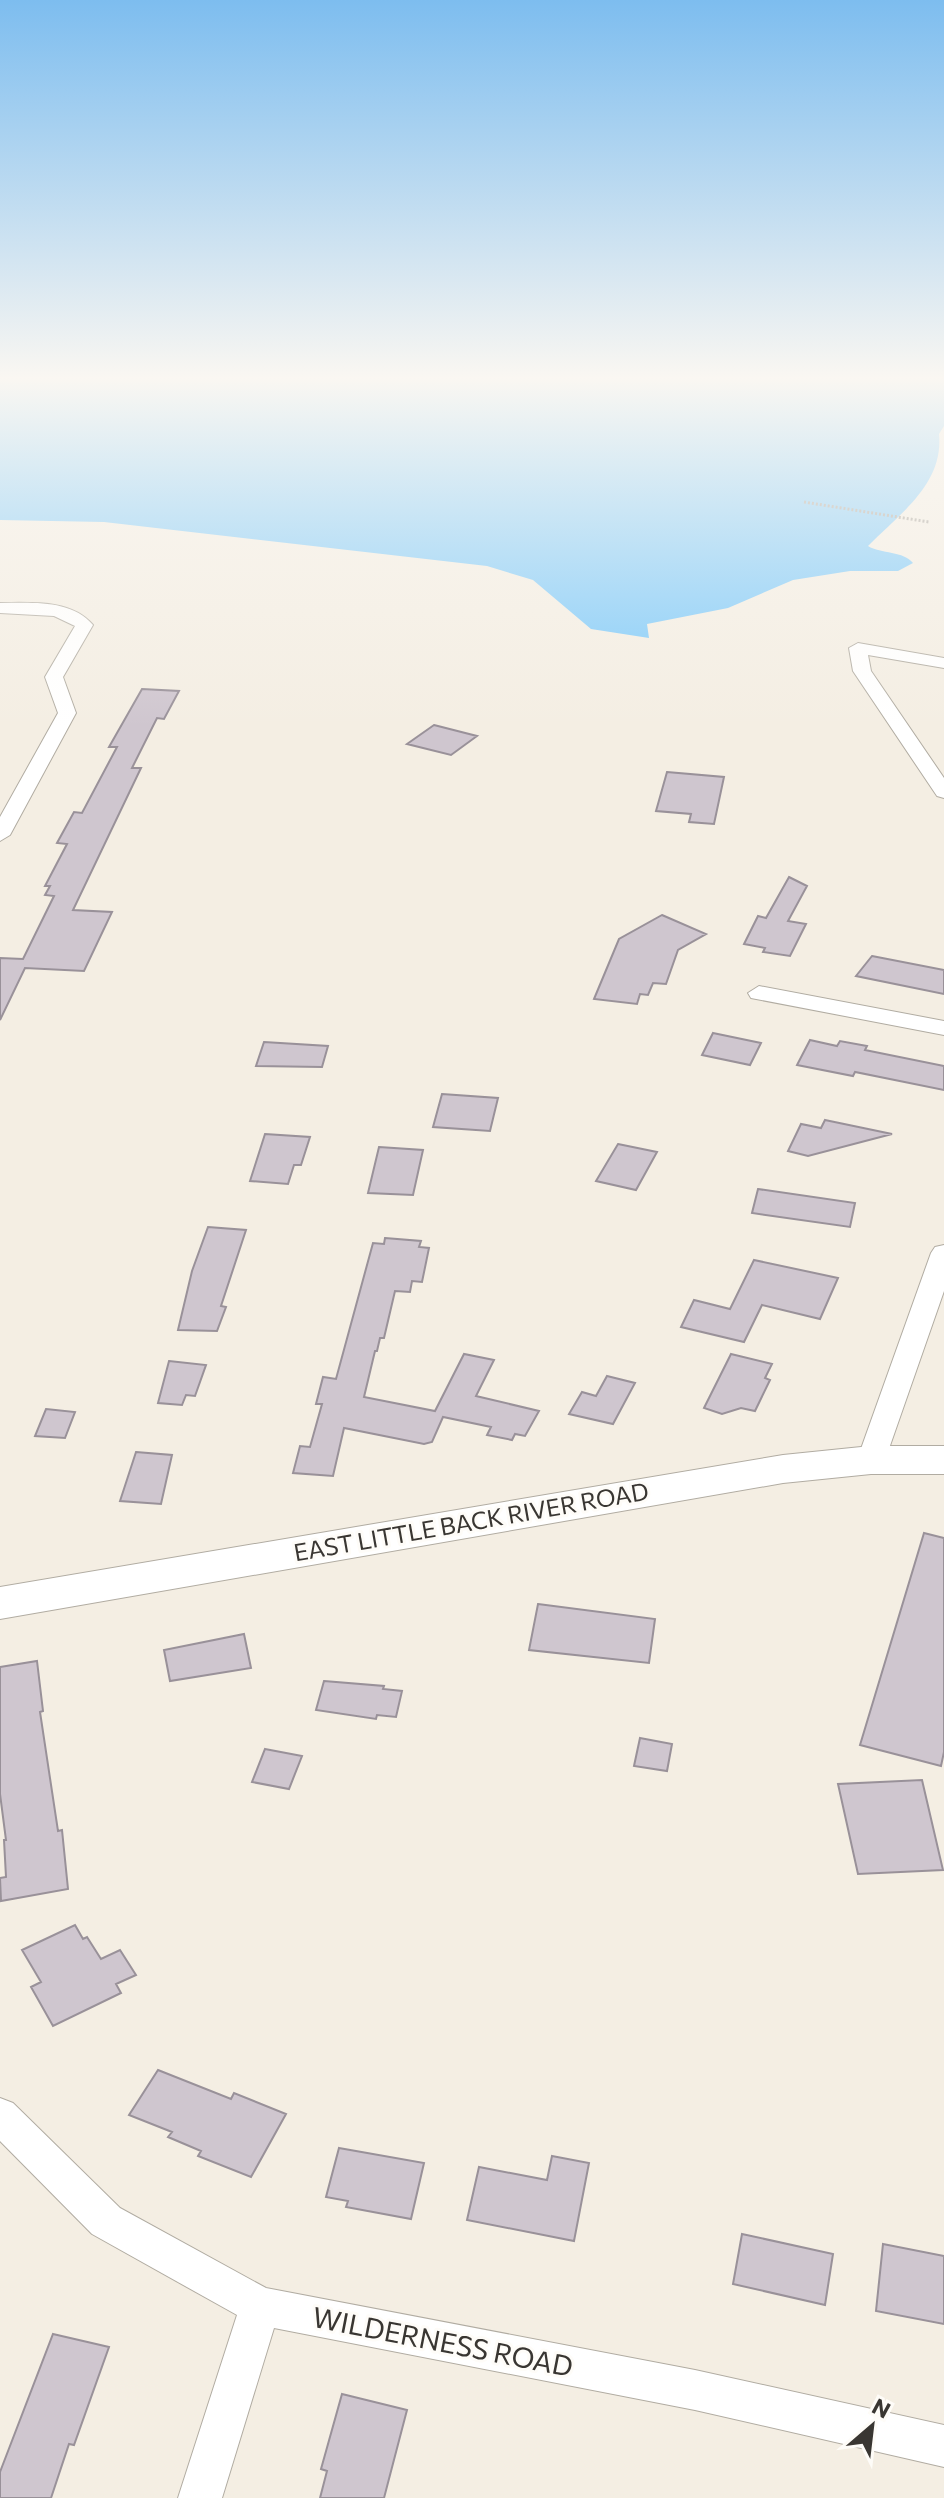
<svg xmlns="http://www.w3.org/2000/svg" width="944" height="2498" font-family="Commissioner,sans-serif">
<style>
.water{fill:#7ecafa}
.building{fill:#cfc6cf;stroke:#999199;stroke-width:2}
.lines{fill:none;stroke-linecap:round;stroke-linejoin:round}
.street-casing{stroke:#b1aca2;stroke-width:2}
.secondary-casing{stroke:#b1aca2;stroke-width:2}
.path{stroke:#a5a098;stroke-width:3;stroke-dasharray:2 2;stroke-linecap:butt}
.street{fill:#fff;fill-rule:evenodd}
.secondary{fill:#fff;fill-rule:evenodd}
.labels{text-anchor:middle;dominant-baseline:central;stroke-width:6;stroke-linejoin:round;paint-order:stroke}
.street-label{font-size:24px;fill:#393632;stroke:#fefcf8}
.near-street-label{font-size:28px;fill:#393632;stroke:#fefcf8}
</style>
<rect width="100%" height="100%" fill="#f4eee3"/>
<!-- water -->
<path class="water" d="M 0,377 L 944,377 L 944,426 L 939,434 C 944,485 898,515 868,546 C 881,554 904,551 913,563 L 898,571 L 850,571 L 793,580 L 728,608 L 647,624 L 649,638 L 591,629 L 533,580 L 487,566 L 104,522 L 0,520 Z"/>
<!-- building -->
<path class="building" d="M 142,689 L 179,691 L 164,719 L 157,718 L 132,768 L 141,768 L 73,910 L 112,912 L 84,971 L 25,968 L 0,1020 L 0,958 L 23,959 L 54,896 L 45,895 L 50,886 L 45,886 L 67,844 L 57,843 L 74,812 L 82,813 L 117,747 L 109,747 Z
M 434,725 L 477,736 L 451,755 L 407,744 Z
M 667,772 L 724,777 L 714,824 L 689,822 L 691,814 L 656,811 Z
M 789,877 L 807,886 L 788,921 L 806,924 L 790,956 L 763,952 L 765,948 L 744,944 L 758,916 L 766,918 Z
M 662,915 L 706,934 L 678,950 L 666,984 L 653,983 L 648,995 L 640,994 L 637,1004 L 594,999 L 619,939 Z
M 872,956 L 944,970 L 944,994 L 856,976 Z
M 713,1033 L 761,1043 L 750,1065 L 702,1055 Z
M 810,1040 L 837,1046 L 840,1041 L 867,1046 L 865,1050 L 944,1066 L 944,1090 L 855,1072 L 853,1076 L 797,1065 Z
M 264,1042 L 328,1046 L 322,1067 L 256,1066 Z
M 442,1094 L 498,1098 L 490,1131 L 433,1127 Z
M 825,1120 L 892,1134 L 808,1156 L 788,1151 L 801,1124 L 821,1128 Z
M 265,1134 L 310,1137 L 301,1165 L 294,1165 L 288,1184 L 250,1181 Z
M 618,1144 L 657,1152 L 636,1190 L 596,1181 Z
M 379,1147 L 423,1150 L 413,1195 L 368,1193 Z
M 758,1189 L 855,1203 L 850,1227 L 752,1213 Z
M 208,1227 L 246,1230 L 221,1306 L 226,1307 L 217,1331 L 178,1330 L 192,1271 Z
M 385,1238 L 421,1241 L 419,1247 L 429,1248 L 422,1282 L 412,1281 L 410,1292 L 395,1291 L 384,1338 L 380,1338 L 377,1351 L 375,1351 L 364,1397 L 435,1411 L 464,1354 L 494,1360 L 476,1396 L 539,1411 L 525,1436 L 515,1434 L 512,1440 L 487,1435 L 491,1427 L 443,1417 L 432,1442 L 424,1444 L 344,1428 L 333,1476 L 293,1473 L 300,1446 L 310,1447 L 322,1404 L 316,1404 L 323,1377 L 336,1379 L 373,1243 L 384,1244 Z
M 754,1260 L 838,1278 L 820,1319 L 762,1305 L 744,1342 L 681,1327 L 694,1300 L 730,1309 Z
M 731,1354 L 772,1364 L 765,1378 L 770,1380 L 755,1411 L 741,1408 L 722,1414 L 704,1408 Z
M 169,1361 L 206,1365 L 195,1396 L 186,1395 L 182,1405 L 158,1403 Z
M 607,1376 L 635,1383 L 613,1424 L 569,1414 L 582,1392 L 596,1396 Z
M 46,1409 L 75,1412 L 65,1438 L 35,1436 Z
M 136,1452 L 172,1455 L 161,1504 L 120,1501 Z
M 924,1533 L 944,1538 L 944,1752 L 941,1766 L 860,1745 Z
M 538,1604 L 655,1619 L 649,1663 L 529,1650 Z
M 244,1634 L 251,1668 L 170,1681 L 164,1650 Z
M 37,1661 L 43,1711 L 40,1712 L 58,1831 L 62,1830 L 68,1889 L 1,1901 L 0,1878 L 6,1877 L 4,1840 L 6,1840 L 0,1794 L 0,1667 Z
M 324,1681 L 384,1686 L 383,1689 L 402,1691 L 396,1717 L 377,1715 L 376,1719 L 316,1710 Z
M 640,1738 L 672,1744 L 667,1771 L 634,1766 Z
M 265,1749 L 302,1756 L 289,1789 L 252,1782 Z
M 922,1780 L 943,1870 L 858,1874 L 838,1784 Z
M 75,1925 L 83,1939 L 87,1937 L 101,1959 L 120,1950 L 136,1975 L 116,1984 L 121,1993 L 53,2026 L 31,1987 L 41,1982 L 22,1950 Z
M 158,2070 L 231,2099 L 234,2093 L 286,2114 L 251,2177 L 198,2156 L 201,2151 L 168,2137 L 172,2132 L 129,2115 Z
M 339,2148 L 424,2163 L 411,2219 L 346,2207 L 348,2201 L 326,2197 Z
M 552,2156 L 589,2163 L 574,2241 L 467,2220 L 479,2167 L 547,2180 Z
M 742,2234 L 833,2254 L 825,2305 L 733,2284 Z
M 883,2244 L 944,2256 L 944,2324 L 876,2311 Z
M 53,2334 L 109,2347 L 74,2445 L 69,2444 L 51,2498 L 0,2498 L 0,2472 Z
M 342,2394 L 407,2410 L 384,2498 L 320,2498 L 327,2471 L 321,2469 Z"/>
<g class="lines">
<defs>
<path id="street" d="M 0,603 C 31,603 71,599 93,625 L 63,677 L 76,713 L 10,835 L 0,841 L 0,817 L 58,713 L 45,677 L 75,626 L 54,616 L 0,613 Z
M 858,643 L 944,658 L 944,668 L 868,655 L 871,671 L 944,778 L 944,798 L 937,796 L 853,671 L 849,648 Z
M 759,986 L 944,1021 L 944,1035 L 751,998 L 748,993 Z
M 944,1245 L 944,1291 L 885,1460 L 881,1467 L 871,1470 L 861,1467 L 857,1460 L 931,1253 L 935,1247 Z
M 0,2098 L 13,2103 L 120,2208 L 266,2288 L 695,2370 L 944,2425 L 944,2467 L 695,2410 L 274,2328 L 222,2498 L 178,2498 L 237,2315 L 92,2234 L 0,2141 Z"/>
<path id="secondary" d="M 871,1446 L 944,1446 L 944,1474 L 871,1474 L 783,1483 L 0,1619 L 0,1587 L 783,1455 Z"/>
</defs>
<!-- street casing -->
<use href="#street" class="street-casing"/>
<!-- secondary casing -->
<use href="#secondary" class="secondary-casing"/>
<!-- path -->
<path class="path" d="M 804,502 L 929,522"/>
<!-- street -->
<use href="#street" class="street"/>
<!-- secondary -->
<use href="#secondary" class="secondary"/>
</g>
<!-- sky -->
<linearGradient id="sky" x2="0" y2="1"><stop stop-color="#7dbdef"/><stop offset="0.52" stop-color="#faf7f2"/><stop offset="1" stop-color="#faf7f2" stop-opacity="0"/></linearGradient>
<rect width="944" height="727" fill="url(#sky)"/>
<g class="labels">
<!-- street labels -->
<g class="street-label">
<text transform="translate(471 1521) rotate(-10)">EAST LITTLE BACK RIVER ROAD</text>
</g>
<!-- near-street labels -->
<g class="near-street-label">
<text transform="translate(443 2341) rotate(11)">WILDERNESS ROAD</text>
</g>
</g>
<!-- north arrow -->
<g transform="translate(872 2426) rotate(28)" stroke="#fefcf8" stroke-width="6" paint-order="stroke">
<path d="M0-6L14 30L0 20L-14 30Z" fill="#393632"/>
<text y="-12" font-size="22" font-weight="bold" text-anchor="middle" fill="#393632">N</text>
</g>
</svg>
